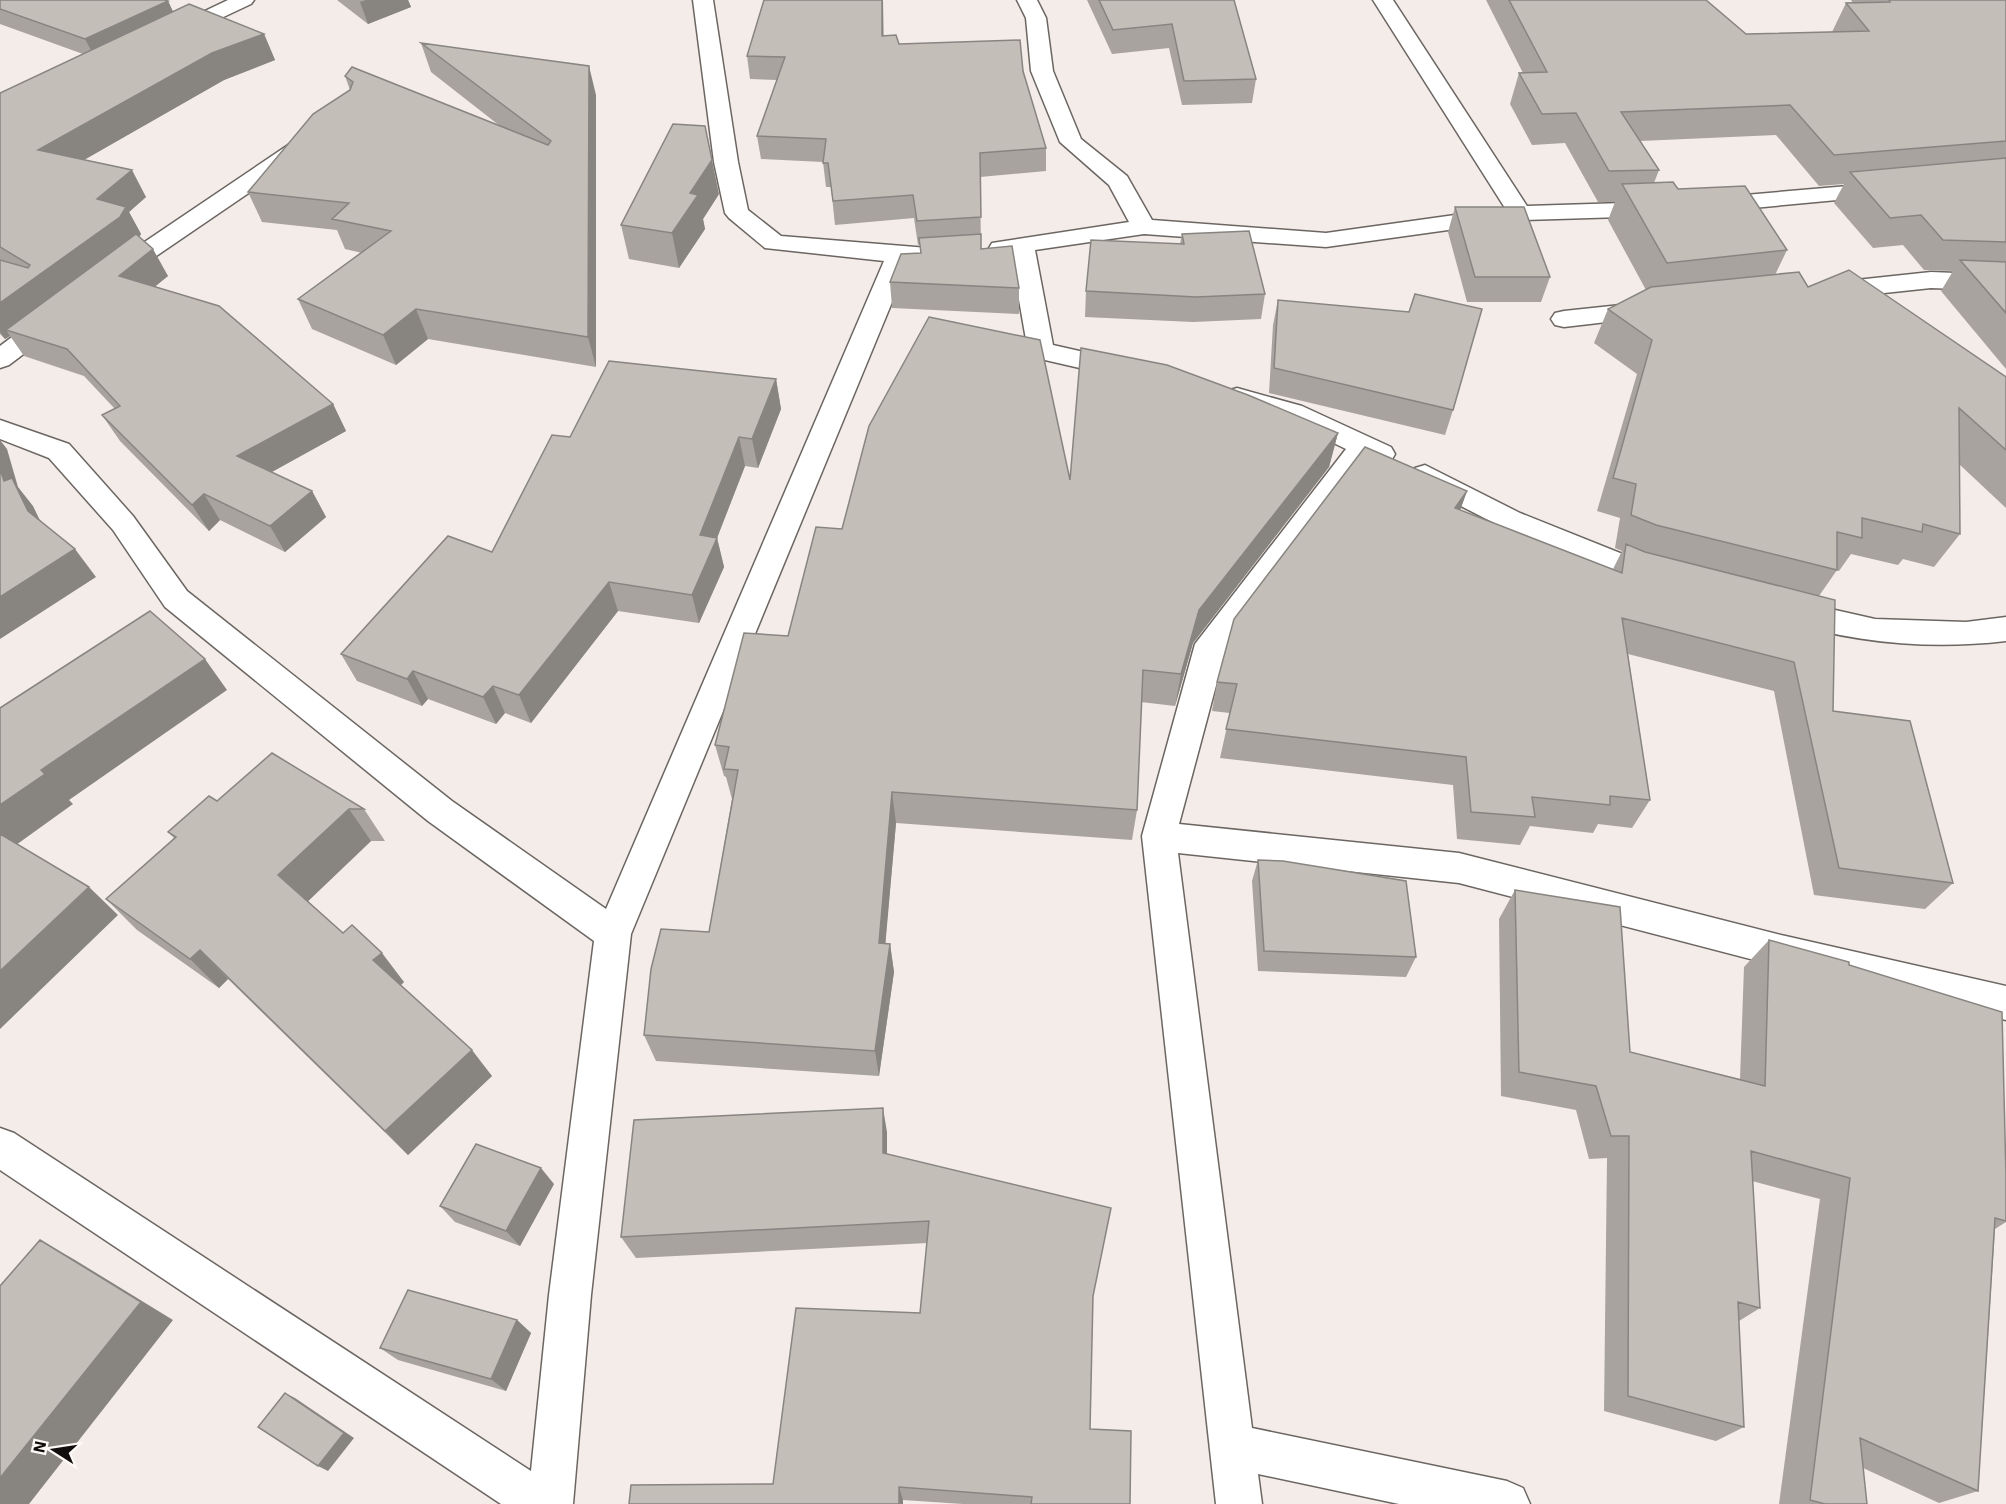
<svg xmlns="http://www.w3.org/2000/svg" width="2006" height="1504" font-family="'IBM Plex Sans',sans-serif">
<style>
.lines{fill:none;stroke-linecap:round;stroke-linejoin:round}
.minor-casing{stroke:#6c6662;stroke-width:3}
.minor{fill:#fff;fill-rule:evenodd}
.wall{fill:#a8a39e}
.shaded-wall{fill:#888581}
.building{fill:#c3beb8;stroke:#888581;stroke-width:1.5}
</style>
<rect width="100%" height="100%" fill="#f3ece8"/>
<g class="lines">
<defs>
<path id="minor" d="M 228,0 L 254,0 L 251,4 L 181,37 L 167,37 L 164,33 L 167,29 Z
M 693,0 L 713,0 L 738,162 L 748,210 L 781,236 L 928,248 L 931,253 L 928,258 L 909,261 L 631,934 L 591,1295 L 573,1504 L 501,1504 L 0,1170 L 0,1128 L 14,1133 L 531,1471 L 549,1295 L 594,941 L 428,821 L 165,607 L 113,530 L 49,458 L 0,439 L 0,420 L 69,444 L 133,516 L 187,591 L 452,801 L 606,909 L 884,261 L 765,248 L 729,218 L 725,213 L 714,162 Z
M 1017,0 L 1037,0 L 1046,18 L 1053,71 L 1081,139 L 1127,176 L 1152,220 L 1326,233 L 1505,208 L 1373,0 L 1393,0 L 1527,206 L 1656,202 L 1664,204 L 1668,209 L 1664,214 L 1656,216 L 1520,220 L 1326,247 L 1144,234 L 1035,250 L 1053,345 L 1132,363 L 1136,369 L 1132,375 L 1123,378 L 1032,357 L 1028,351 L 1011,254 L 992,253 L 989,248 L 992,243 L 1129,222 L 1109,185 L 1060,142 L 1031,71 L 1026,18 Z
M 305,137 L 313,139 L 316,144 L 313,149 L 124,278 L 115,281 L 106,278 L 103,273 L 106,268 L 297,139 Z
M 1883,183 L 1891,185 L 1895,190 L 1891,195 L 1710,212 L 1702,210 L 1698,205 L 1702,200 L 1710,198 Z
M 1931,272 L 2006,275 L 2006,291 L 1931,288 L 1828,299 L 1819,297 L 1815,291 L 1819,285 L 1828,283 Z
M 1649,302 L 1658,304 L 1662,310 L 1658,316 L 1564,327 L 1555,325 L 1551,319 L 1555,313 L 1564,311 Z
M 54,310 L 63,312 L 67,318 L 63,324 L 9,365 L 0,368 L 0,346 L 45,312 Z
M 1237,388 L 1302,406 L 1391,447 L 1395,454 L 1391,461 L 1381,464 L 1368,459 L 1226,648 L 1179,824 L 1459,853 L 1781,935 L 2006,986 L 2006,1020 L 1781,967 L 1459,883 L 1178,853 L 1252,1428 L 1507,1481 L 1523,1488 L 1530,1504 L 1399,1504 L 1258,1474 L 1262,1504 L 1216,1504 L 1142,836 L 1195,644 L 1346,449 L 1282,418 L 1227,403 L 1223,397 L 1227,391 Z
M 1425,465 L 1520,513 L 1640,561 L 1668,569 L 1672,577 L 1668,585 C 1630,596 1456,504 1415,482 L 1411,475 L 1415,468 Z
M 1791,600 L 1875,619 L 1966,622 L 2006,617 L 2006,641 C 1930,650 1854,643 1780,620 L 1776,612 L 1780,604 Z"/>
</defs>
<!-- minor casing -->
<use href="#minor" class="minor-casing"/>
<!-- minor -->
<use href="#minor" class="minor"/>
</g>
<!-- wall -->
<path class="wall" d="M 0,0 L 168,1 L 173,12 L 264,34 L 275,60 L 224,80 L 84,160 L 146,197 L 129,212 L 141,234 L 139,237 L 168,276 L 155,286 L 333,404 L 346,431 L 271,472 L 312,491 L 326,517 L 285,552 L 220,520 L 209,531 L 120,441 L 102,415 L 115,409 L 84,376 L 24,356 L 10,336 L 5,339 L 0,334 L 0,93 L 83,54 L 0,24 Z
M 337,0 L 408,0 L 411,7 L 368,24 Z
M 764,0 L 883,0 L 883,36 L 899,44 L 1023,71 L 1046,148 L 1046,171 L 980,177 L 981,249 L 1019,288 L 1019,314 L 892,308 L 890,282 L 920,253 L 920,244 L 918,245 L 914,218 L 835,225 L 831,187 L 826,187 L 823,162 L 761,159 L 757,136 L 777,80 L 750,79 L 747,56 Z
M 1087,0 L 1234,0 L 1256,79 L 1252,103 L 1182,105 L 1169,48 L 1112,54 Z
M 1486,0 L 1706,0 L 1746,34 L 1832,32 L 1846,3 L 1853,3 L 1851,0 L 2006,0 L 2006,369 L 1941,291 L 1953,271 L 1924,270 L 1903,245 L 1873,248 L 1834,203 L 1844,184 L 1819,186 L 1776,135 L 1640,141 L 1659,170 L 1654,183 L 1678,189 L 1787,250 L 1775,275 L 1808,287 L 2006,377 L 2006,508 L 1959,464 L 1960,534 L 1934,567 L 1903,559 L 1898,565 L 1851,554 L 1839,571 L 1837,570 L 1819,596 L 1833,711 L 1953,883 L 1925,909 L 1814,895 L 1774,691 L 1628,654 L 1650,800 L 1632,828 L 1598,824 L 1593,833 L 1530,826 L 1520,845 L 1457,839 L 1453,785 L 1220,758 L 1230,713 L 1212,711 L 1217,682 L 1467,491 L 1460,510 L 1613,569 L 1622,551 L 1615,548 L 1620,518 L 1597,511 L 1637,374 L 1594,343 L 1608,309 L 1646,290 L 1608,220 L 1615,202 L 1598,202 L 1565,143 L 1532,145 L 1510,104 L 1519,73 L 1523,73 Z
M 421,43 L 596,95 L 596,367 L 428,339 L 396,365 L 312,329 L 298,299 L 362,253 L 345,249 L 337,230 L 262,222 L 248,192 L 350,90 L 345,76 L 500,126 L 431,72 Z
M 719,194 L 703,219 L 705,229 L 679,268 L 629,259 L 621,225 Z
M 1455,207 L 1550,277 L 1541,302 L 1467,302 L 1448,232 Z
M 1182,234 L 1265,294 L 1261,319 L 1193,322 L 1085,317 L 1086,291 L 1180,244 Z
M 1278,300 L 1453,410 L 1445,435 L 1269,393 L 1273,325 Z
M 776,379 L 781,409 L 758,468 L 745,466 L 717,538 L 724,567 L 699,623 L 618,611 L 531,723 L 505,713 L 496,724 L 428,699 L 422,706 L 357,681 L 341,654 L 492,552 L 570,437 Z
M 1338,433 L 1329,467 L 1193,643 L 1175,706 L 1141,702 L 1137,810 L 1132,840 L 896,823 L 885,944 L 890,944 L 894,972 L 879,1076 L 656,1061 L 644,1035 L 709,932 L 732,799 L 726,777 L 724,776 L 715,745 L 788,636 L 842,529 L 1070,480 Z
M 217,801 L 364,809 L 385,841 L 371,841 L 308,901 L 343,933 L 404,982 L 401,985 L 492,1076 L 408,1155 L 228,979 L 219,988 L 137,930 L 106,899 L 174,838 L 168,832 Z
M 1258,860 L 1416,957 L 1406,977 L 1258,971 L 1252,881 Z
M 1515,890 L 1630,1052 L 1740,1079 L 1744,967 L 1769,940 L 1849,965 L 2006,1176 L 2006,1222 L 1995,1229 L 1978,1491 L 1939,1503 L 1863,1468 L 1867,1504 L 1779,1504 L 1820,1199 L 1752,1181 L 1760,1308 L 1739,1321 L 1744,1427 L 1716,1441 L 1604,1411 L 1607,1158 L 1589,1159 L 1576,1110 L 1501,1096 L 1499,919 Z
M 887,1132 L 887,1154 L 1093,1298 L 1090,1429 L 1130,1504 L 963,1504 L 903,1500 L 773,1484 L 920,1313 L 927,1243 L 636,1258 L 621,1237 Z
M 554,1184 L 520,1246 L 455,1222 L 440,1206 Z
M 517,1320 L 531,1333 L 506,1391 L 398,1360 L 380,1348 Z"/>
<!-- shaded-wall -->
<path class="shaded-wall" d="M 366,0 L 408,0 L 411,7 L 368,24 L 360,2 Z
M 882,0 L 883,0 L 884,59 L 882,36 Z
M 168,1 L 177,20 L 95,58 L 85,39 Z
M 264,34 L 275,60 L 224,80 L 54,177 L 38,150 L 212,53 Z
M 589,66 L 596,95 L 596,367 L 588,337 Z
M 712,160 L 719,194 L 703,219 L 705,229 L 679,268 L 672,233 L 690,193 Z
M 132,170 L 146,197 L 129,212 L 141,234 L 135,244 L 6,330 L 10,336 L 5,339 L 0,332 L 0,303 L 97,199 Z
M 153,249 L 168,276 L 135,303 L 119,276 Z
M 416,309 L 428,339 L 396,365 L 383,335 Z
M 776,379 L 781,409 L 758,468 L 752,439 Z
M 333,404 L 346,431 L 252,483 L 237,456 Z
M 1338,433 L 1329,467 L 1193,643 L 1175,706 L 1181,674 L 1199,610 Z
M 739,437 L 745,466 L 717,538 L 724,567 L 699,623 L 692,595 L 700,535 Z
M 0,440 L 7,449 L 18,487 L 33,506 L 49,539 L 4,481 L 0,469 Z
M 312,491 L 326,517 L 285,552 L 270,526 Z
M 1467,491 L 1456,522 L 1455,508 Z
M 204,494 L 220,520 L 209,531 L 192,505 Z
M 75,549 L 96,577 L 0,639 L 0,597 Z
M 609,582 L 618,611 L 531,723 L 519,695 Z
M 205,659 L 227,690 L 69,800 L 73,804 L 9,850 L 0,841 L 0,805 L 41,770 Z
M 413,671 L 428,699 L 422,706 L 407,679 Z
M 493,686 L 505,713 L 496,724 L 483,697 Z
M 892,792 L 896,823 L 883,971 L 879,943 Z
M 349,809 L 371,841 L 303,906 L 278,875 Z
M 89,887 L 118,915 L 0,1029 L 0,971 Z
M 890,944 L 894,972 L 879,1076 L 875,1051 Z
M 200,950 L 228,979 L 219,988 L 190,959 Z
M 382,953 L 404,982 L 395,990 L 373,960 Z
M 472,1050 L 492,1076 L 408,1155 L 385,1131 Z
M 883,1108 L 887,1132 L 887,1176 L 883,1153 Z
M 541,1168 L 554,1184 L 520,1246 L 506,1231 Z
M 40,1240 L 75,1260 L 173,1320 L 29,1504 L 0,1504 L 0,1478 Z
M 517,1320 L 531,1333 L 506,1391 L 491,1379 Z
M 285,1393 L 295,1398 L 354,1438 L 328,1471 L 318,1466 Z
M 899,1487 L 903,1500 L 903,1504 L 899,1504 Z"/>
<!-- building -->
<path class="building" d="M 0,0 L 165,0 L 168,1 L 85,39 L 0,9 Z
M 764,0 L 882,0 L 882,36 L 896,35 L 899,44 L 1020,40 L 1023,71 L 1046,148 L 980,153 L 981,217 L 917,221 L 913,195 L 833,201 L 828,163 L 823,163 L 826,139 L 757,136 L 785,57 L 747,56 Z
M 1099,0 L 1234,0 L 1256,79 L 1184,81 L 1172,24 L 1113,30 Z
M 1509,0 L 1706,0 L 1746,34 L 1869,31 L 1846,3 L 1890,2 L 1889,0 L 2006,0 L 2006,141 L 1834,155 L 1790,105 L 1621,112 L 1659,170 L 1609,171 L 1576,113 L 1542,114 L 1519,73 L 1547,72 Z
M 189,4 L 264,34 L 212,53 L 38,150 L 132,170 L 97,199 L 126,207 L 120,217 L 0,303 L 0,260 L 28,268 L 30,265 L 0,247 L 0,93 Z
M 421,43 L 589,66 L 588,337 L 416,309 L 383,335 L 298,299 L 391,231 L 332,219 L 349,203 L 248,192 L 313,114 L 350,90 L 353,82 L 345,76 L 352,67 L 548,145 L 551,141 Z
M 673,124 L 705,126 L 712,160 L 690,193 L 698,195 L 672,233 L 621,225 Z
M 2006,158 L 2006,242 L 1943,240 L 1921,215 L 1890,218 L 1850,172 Z
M 1673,182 L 1678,189 L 1745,186 L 1787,250 L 1667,263 L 1622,184 Z
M 1455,207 L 1524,207 L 1550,277 L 1475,277 Z
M 1249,231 L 1265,294 L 1196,297 L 1086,291 L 1091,240 L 1184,244 L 1182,234 Z
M 136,234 L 153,249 L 119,276 L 219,306 L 333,404 L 237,456 L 312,491 L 270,526 L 204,494 L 192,505 L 102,415 L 120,406 L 67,349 L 6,330 Z
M 981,234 L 981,249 L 1012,246 L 1019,288 L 890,282 L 901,254 L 921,253 L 919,238 Z
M 1960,260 L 2006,262 L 2006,313 Z
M 1849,270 L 2006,377 L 2006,450 L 1959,408 L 1960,534 L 1923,524 L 1922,532 L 1862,518 L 1862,538 L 1837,532 L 1837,570 L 1656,525 L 1631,515 L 1636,484 L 1613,478 L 1652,340 L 1608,309 L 1651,287 L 1799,272 L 1808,287 Z
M 1415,294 L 1482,309 L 1453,410 L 1274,368 L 1278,300 L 1409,312 Z
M 929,317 L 1040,340 L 1070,480 L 1081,348 L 1167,365 L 1248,395 L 1338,433 L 1199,610 L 1181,674 L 1143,670 L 1137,810 L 892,792 L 879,943 L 890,944 L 875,1051 L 644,1035 L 651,969 L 661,929 L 709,932 L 738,770 L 724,769 L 729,747 L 715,745 L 744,633 L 788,636 L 816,527 L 842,529 L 869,426 Z
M 609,361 L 776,379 L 752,439 L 739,437 L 700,535 L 717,538 L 692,595 L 609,582 L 519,695 L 493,686 L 483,697 L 413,671 L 407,679 L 341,654 L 448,536 L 492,552 L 552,435 L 570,437 Z
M 1365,447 L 1467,491 L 1455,508 L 1622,573 L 1626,544 L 1645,552 L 1835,600 L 1833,711 L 1910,721 L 1953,883 L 1839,868 L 1794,662 L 1622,618 L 1650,800 L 1610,796 L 1610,805 L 1532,797 L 1535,817 L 1471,812 L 1466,757 L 1226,729 L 1237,684 L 1217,682 L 1234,619 Z
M 0,469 L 4,481 L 12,478 L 28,511 L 75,549 L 0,597 Z
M 150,611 L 205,659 L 41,770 L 45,774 L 0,805 L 0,708 Z
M 272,753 L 364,809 L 349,809 L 278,875 L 343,933 L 352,925 L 382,953 L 373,960 L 472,1050 L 385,1131 L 200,950 L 190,959 L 106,899 L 176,837 L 168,832 L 209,796 L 217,801 Z
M 0,834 L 89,887 L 0,971 Z
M 1258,860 L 1283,861 L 1406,881 L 1416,957 L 1264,951 Z
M 1515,890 L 1620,907 L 1630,1052 L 1765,1086 L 1769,940 L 1849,962 L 1849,965 L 2002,1012 L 2006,1176 L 2006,1221 L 1995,1218 L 1978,1491 L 1860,1438 L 1867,1504 L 1825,1504 L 1810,1500 L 1850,1178 L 1751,1151 L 1760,1308 L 1738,1302 L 1744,1427 L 1628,1396 L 1629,1136 L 1611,1136 L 1596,1086 L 1519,1072 Z
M 883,1108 L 883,1153 L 1111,1208 L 1093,1296 L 1090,1429 L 1131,1431 L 1130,1504 L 1031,1504 L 1032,1497 L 899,1487 L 899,1504 L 629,1504 L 631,1485 L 773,1484 L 796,1308 L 920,1313 L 929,1221 L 621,1237 L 634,1120 Z
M 476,1144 L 541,1168 L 506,1231 L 440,1206 Z
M 40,1240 L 141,1302 L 0,1478 L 0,1286 Z
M 408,1290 L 517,1320 L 491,1379 L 380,1348 Z
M 285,1393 L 344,1433 L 318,1466 L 258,1427 Z"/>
<!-- north arrow -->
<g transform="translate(54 1450) rotate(282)" stroke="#fefaf7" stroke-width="4.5" paint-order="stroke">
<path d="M0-4.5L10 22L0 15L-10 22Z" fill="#100d0c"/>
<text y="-9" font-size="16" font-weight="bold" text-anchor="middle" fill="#100d0c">N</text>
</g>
</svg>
